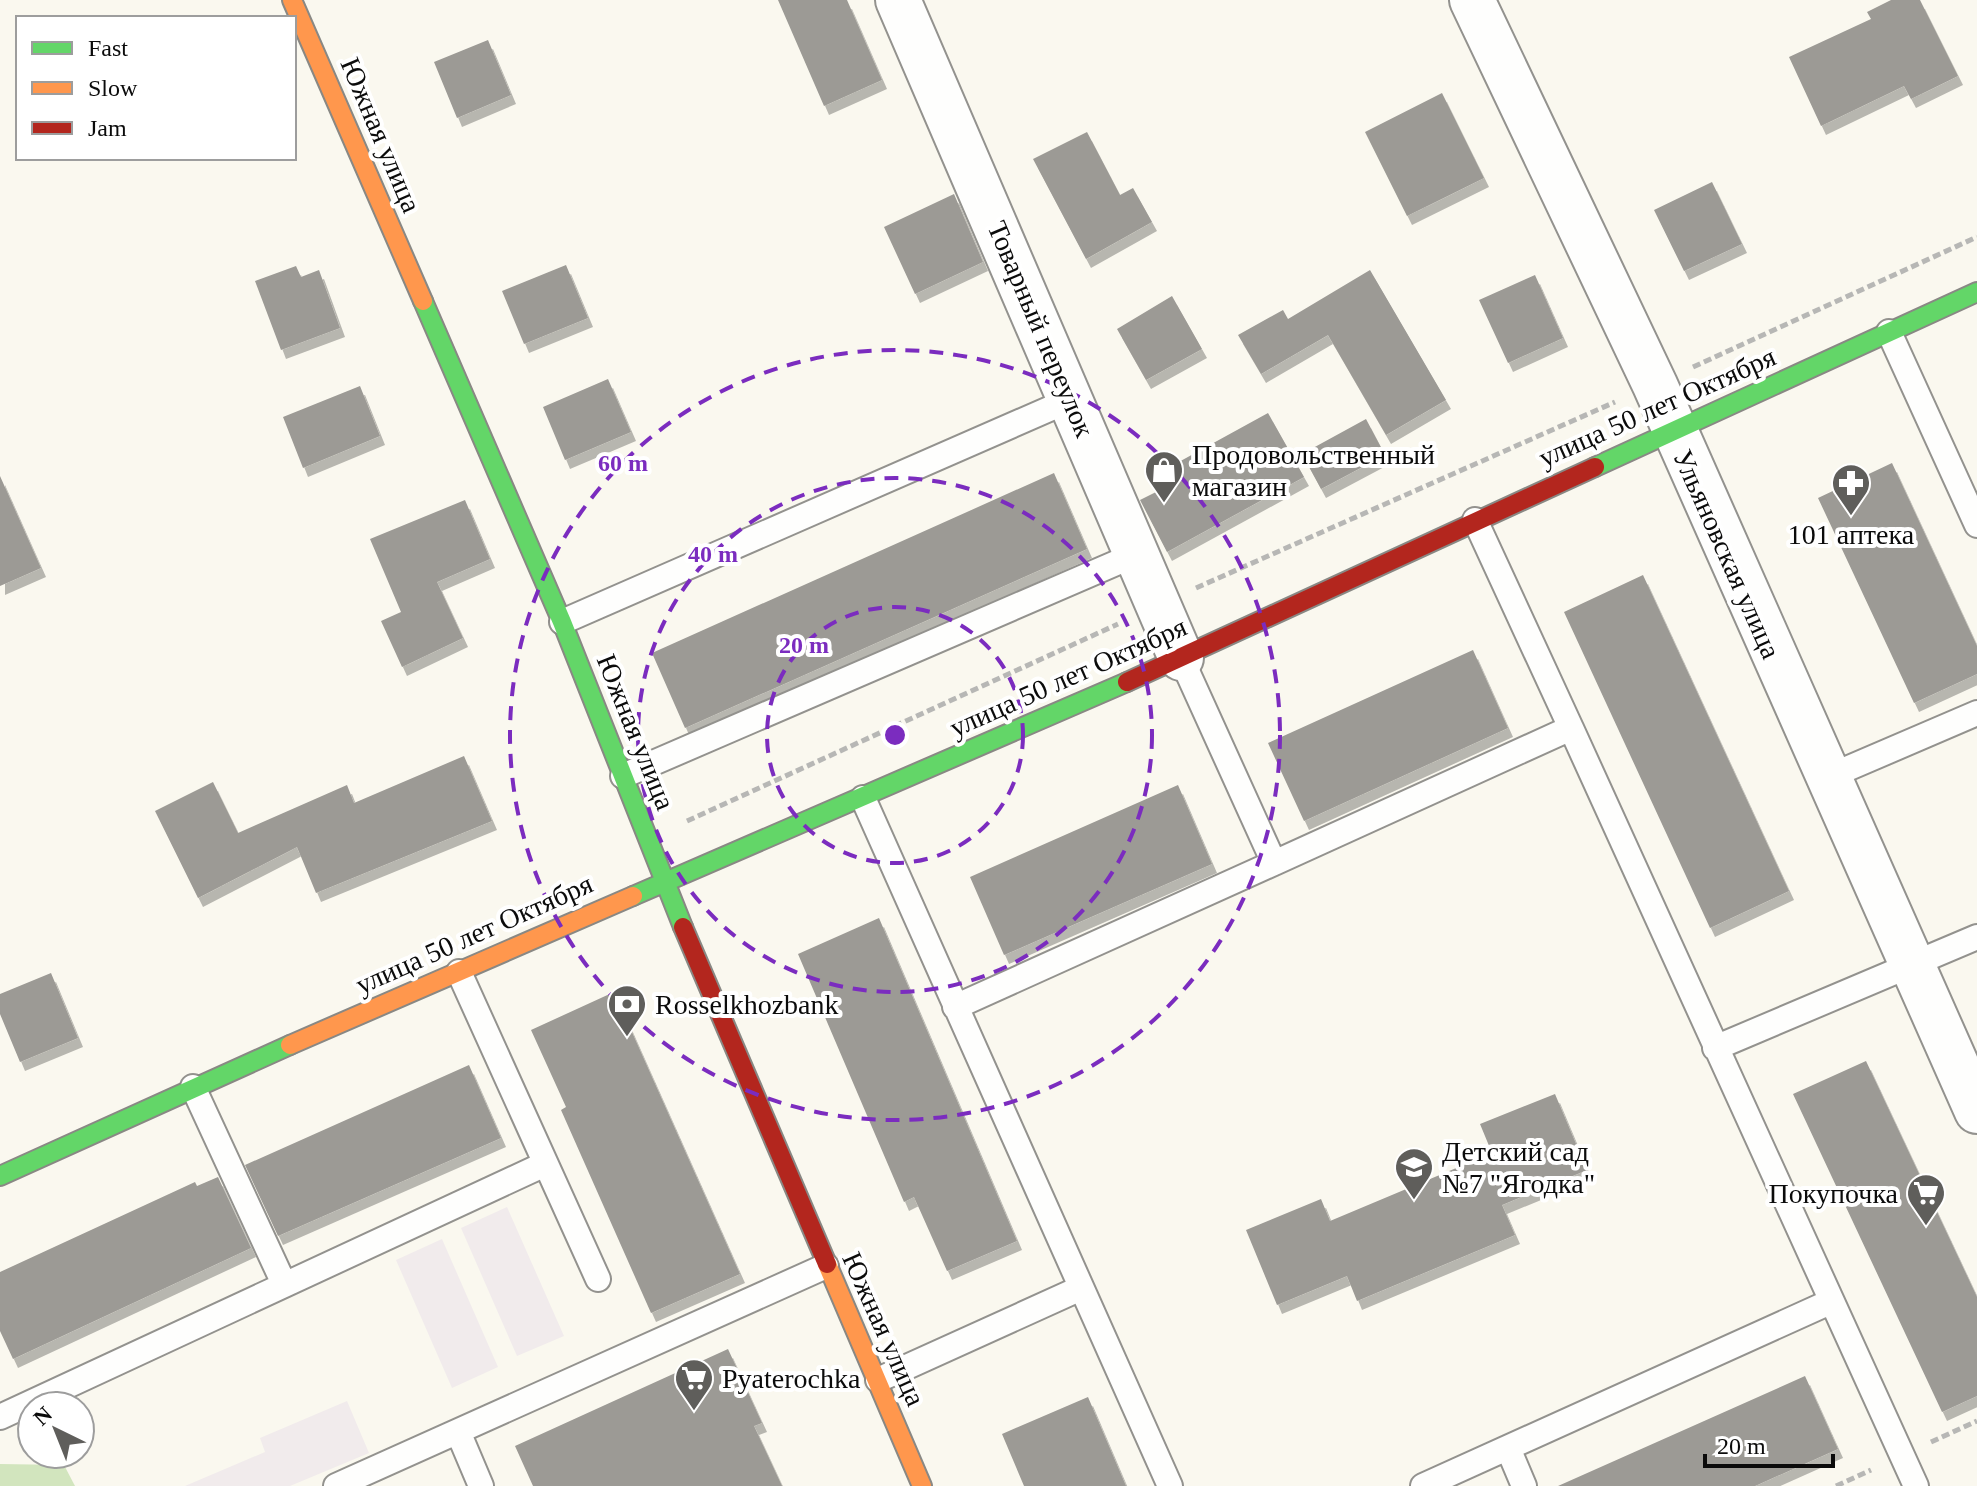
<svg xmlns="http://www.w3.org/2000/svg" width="1977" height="1486" font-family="Georgia,serif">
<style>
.industrial{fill:#f1ebec}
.forest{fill:#d2e5be}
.building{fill:#9c9a95;filter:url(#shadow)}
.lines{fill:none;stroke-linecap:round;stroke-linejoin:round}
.lane-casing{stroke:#93928e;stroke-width:28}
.street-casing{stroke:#93928e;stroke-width:48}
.fast-casing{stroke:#898884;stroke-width:22}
.slow-casing{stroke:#898884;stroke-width:22}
.jam-casing{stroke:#898884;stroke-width:22}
.path{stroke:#b7b7b5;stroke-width:5;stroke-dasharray:8 4;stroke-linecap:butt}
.lane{stroke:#fefefd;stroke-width:24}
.street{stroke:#fefefd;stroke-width:44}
.fast{stroke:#63d668;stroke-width:18}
.slow{stroke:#ff974d;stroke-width:18}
.jam{stroke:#b3261e;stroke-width:18}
.ring{fill:none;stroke:#7b2cbf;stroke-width:4;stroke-dasharray:14 10}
.labels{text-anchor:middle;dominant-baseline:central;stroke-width:8;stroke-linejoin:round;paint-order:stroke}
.street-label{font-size:28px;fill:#0b0b0b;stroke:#fff}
.poi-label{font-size:28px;fill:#0b0b0b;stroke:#fff;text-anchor:start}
.centre{fill:#7b2cbf;stroke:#fff;stroke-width:4}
.ring-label{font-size:24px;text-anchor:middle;font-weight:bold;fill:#7b2cbf;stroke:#fff;stroke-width:8;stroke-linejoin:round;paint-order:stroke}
</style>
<defs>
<filter id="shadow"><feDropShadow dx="5" dy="9" stdDeviation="0" flood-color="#0004"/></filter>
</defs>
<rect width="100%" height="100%" fill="#faf8ef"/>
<!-- industrial -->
<path class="industrial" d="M 507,1207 L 564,1336 L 517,1356 L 461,1228 Z
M 442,1239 L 498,1367 L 452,1388 L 396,1260 Z
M 347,1401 L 369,1453 L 290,1486 L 185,1486 L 265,1452 L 260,1438 Z"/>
<!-- forest -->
<path class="forest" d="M 0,1464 L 64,1465 L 75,1486 L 0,1486 Z"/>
<!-- building -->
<path class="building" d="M 778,0 L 847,0 L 882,80 L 824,106 Z
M 1891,0 L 1920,0 L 1958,76 L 1911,99 L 1904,86 L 1821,126 L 1789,57 L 1871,19 L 1867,12 Z
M 488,40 L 511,95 L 457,118 L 434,62 Z
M 1442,93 L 1484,178 L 1407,216 L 1365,132 Z
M 1087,132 L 1120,195 L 1133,188 L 1152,222 L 1086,259 L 1033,159 Z
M 1712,182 L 1742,244 L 1684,271 L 1654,210 Z
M 954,194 L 983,262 L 915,294 L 884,227 Z
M 566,265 L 588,318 L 524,344 L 502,291 Z
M 296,266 L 301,277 L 319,270 L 340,328 L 281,350 L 255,281 Z
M 1370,270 L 1446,400 L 1386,435 L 1328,335 L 1261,374 L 1238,335 L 1283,310 L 1288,319 Z
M 1535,275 L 1563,338 L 1508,363 L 1479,300 Z
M 1172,296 L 1202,349 L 1146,380 L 1117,329 Z
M 608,379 L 631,432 L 565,460 L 543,407 Z
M 360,386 L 380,436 L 303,468 L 283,417 Z
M 1268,413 L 1304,477 L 1167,552 L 1140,500 L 1174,483 L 1166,469 Z
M 1366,419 L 1385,455 L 1321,489 L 1302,454 Z
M 1892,463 L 1977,646 L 1977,674 L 1914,703 L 1818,498 Z
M 1054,473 L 1087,549 L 685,728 L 652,653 Z
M 0,476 L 41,568 L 0,586 Z
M 465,500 L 490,559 L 437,582 L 463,638 L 402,667 L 381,621 L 401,612 L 370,539 Z
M 1643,575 L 1789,891 L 1710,928 L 1564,612 Z
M 1473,650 L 1508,728 L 1304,821 L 1268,743 Z
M 464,756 L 492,821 L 316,893 L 297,847 L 198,898 L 155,811 L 213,782 L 238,833 L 347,785 L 354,803 Z
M 1178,785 L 1212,864 L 1004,955 L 970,877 Z
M 879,918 L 1017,1241 L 947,1271 L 914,1197 L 904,1202 L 798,954 Z
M 51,973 L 78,1038 L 20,1062 L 0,1014 L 0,994 Z
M 614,992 L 740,1274 L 651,1313 L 561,1110 L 566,1107 L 531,1030 Z
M 1866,1061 L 1977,1297 L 1977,1396 L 1942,1412 L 1793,1094 Z
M 469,1065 L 501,1138 L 278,1236 L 245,1165 Z
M 1555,1094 L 1587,1170 L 1502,1205 L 1515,1235 L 1357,1301 L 1347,1276 L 1277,1305 L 1246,1230 L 1321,1199 L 1330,1221 L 1492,1153 L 1480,1124 Z
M 218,1177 L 251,1248 L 13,1359 L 0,1331 L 0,1272 L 195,1182 L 197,1186 Z
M 728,1349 L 762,1423 L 754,1426 L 782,1486 L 533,1486 L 515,1446 Z
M 1805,1376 L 1838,1449 L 1755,1486 L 1558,1486 Z
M 1088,1397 L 1126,1486 L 1024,1486 L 1002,1434 Z"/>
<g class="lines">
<defs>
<path id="lane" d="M 1889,332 L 1977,525
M 1475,520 L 1571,728
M 562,622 L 1072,399
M 1181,658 L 1274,863 L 1571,728 L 1916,1486
M 623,776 L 1137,554
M 1828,777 L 1977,713
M 863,798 L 1170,1486
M 459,972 L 598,1279
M 955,1007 L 1274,863
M 1715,1048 L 1977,937
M 193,1087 L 284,1284
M 878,1380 L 1081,1288
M 0,1417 L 545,1164
M 459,1434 L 481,1486
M 1508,1448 L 1524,1486
M 336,1486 L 826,1266
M 1423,1486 L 1830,1302"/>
<path id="street" d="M 898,0 L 1181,658
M 1472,0 L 1655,385 L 1977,1111"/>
<path id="fast" d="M 423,301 L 562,622 L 683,927
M 1595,467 L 1977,292
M 633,896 L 1127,682
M 0,1176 L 290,1045"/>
<path id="slow" d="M 292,0 L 423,301
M 290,1045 L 633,896
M 827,1264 L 922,1486"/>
<path id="jam" d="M 1127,682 L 1595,467
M 683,927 L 827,1264"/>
</defs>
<!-- lane casing -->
<use href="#lane" class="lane-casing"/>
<!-- street casing -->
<use href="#street" class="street-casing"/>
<!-- fast casing -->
<use href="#fast" class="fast-casing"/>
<!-- slow casing -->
<use href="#slow" class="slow-casing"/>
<!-- jam casing -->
<use href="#jam" class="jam-casing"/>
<!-- path -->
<path class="path" d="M 1693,367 L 1977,237
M 1196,588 L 1615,402
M 687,821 L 1118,624
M 1931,1442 L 1977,1421
M 1836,1486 L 1871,1470"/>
<!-- lane -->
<use href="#lane" class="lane"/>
<!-- street -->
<use href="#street" class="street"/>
<!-- fast -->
<use href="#fast" class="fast"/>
<!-- slow -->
<use href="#slow" class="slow"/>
<!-- jam -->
<use href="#jam" class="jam"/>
</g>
<!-- distance rings -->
<g class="ring">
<circle cx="895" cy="735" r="128"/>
<circle cx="895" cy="735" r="257"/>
<circle cx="895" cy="735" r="385"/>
</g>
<!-- icons -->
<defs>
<symbol id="shop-pin" viewBox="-11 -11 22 30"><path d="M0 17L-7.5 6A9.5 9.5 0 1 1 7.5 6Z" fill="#5f5e5b" stroke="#fff"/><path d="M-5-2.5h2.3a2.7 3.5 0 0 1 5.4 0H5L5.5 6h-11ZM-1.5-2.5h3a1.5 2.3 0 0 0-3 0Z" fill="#fff"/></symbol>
<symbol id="pharmacy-pin" viewBox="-11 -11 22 30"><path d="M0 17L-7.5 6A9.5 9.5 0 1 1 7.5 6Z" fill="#5f5e5b" stroke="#fff"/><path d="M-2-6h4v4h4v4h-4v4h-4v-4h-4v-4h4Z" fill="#fff"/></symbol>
<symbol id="bank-pin" viewBox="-11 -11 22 30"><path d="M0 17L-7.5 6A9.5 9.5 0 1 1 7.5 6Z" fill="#5f5e5b" stroke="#fff"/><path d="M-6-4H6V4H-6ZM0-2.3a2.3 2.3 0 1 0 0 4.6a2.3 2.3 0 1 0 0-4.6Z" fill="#fff"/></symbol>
<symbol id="school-pin" viewBox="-11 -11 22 30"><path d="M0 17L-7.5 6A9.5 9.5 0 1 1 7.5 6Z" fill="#5f5e5b" stroke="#fff"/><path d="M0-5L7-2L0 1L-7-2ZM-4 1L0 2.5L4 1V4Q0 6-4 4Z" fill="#fff"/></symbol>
<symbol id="supermarket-pin" viewBox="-11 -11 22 30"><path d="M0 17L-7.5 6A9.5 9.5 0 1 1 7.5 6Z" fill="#5f5e5b" stroke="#fff"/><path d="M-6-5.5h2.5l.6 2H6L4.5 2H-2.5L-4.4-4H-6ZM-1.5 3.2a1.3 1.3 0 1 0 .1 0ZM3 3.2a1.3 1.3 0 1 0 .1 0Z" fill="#fff"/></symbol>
</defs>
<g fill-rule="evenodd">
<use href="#shop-pin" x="1142" y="448" width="44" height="60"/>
<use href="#pharmacy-pin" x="1829" y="461" width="44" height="60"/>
<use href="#bank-pin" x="605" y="982" width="44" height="60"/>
<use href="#school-pin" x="1392" y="1145" width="44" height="60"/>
<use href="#supermarket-pin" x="1904" y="1171" width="44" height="60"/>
<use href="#supermarket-pin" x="672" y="1356" width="44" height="60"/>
</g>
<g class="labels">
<!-- street labels -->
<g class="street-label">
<text transform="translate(381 135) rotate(67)">Южная улица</text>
<text transform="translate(1041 329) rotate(67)">Товарный переулок</text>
<text transform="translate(1657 407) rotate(-24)">улица 50 лет Октября</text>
<text transform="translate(1727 554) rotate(66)">Ульяновская улица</text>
<text transform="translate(1068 677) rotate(-24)">улица 50 лет Октября</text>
<text transform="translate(636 732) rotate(68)">Южная улица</text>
<text transform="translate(474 934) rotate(-24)">улица 50 лет Октября</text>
<text transform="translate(884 1329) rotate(66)">Южная улица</text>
</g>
<!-- poi labels -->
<g class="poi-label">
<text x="1192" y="454">Продовольственный<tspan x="1192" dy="32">магазин</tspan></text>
<text x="1851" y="534" text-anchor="middle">101 аптека</text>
<text x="655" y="1004">Rosselkhozbank</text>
<text x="1442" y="1151">Детский сад<tspan x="1442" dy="32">№7 "Ягодка"</tspan></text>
<text x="1898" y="1193" text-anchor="end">Покупочка</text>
<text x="722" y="1378">Pyaterochka</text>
</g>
</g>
<circle cx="895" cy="735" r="12" class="centre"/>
<g class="ring-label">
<text x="623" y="471">60 m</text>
<text x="713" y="562">40 m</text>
<text x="804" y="653">20 m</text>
</g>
<!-- legend -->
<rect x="16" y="16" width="280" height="144" fill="#ffffff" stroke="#9d9d9d" stroke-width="2"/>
<rect x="32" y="42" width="40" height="12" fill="#63d668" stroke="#9d9d9d" stroke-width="2"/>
<text x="88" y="56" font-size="24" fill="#0b0b0b">Fast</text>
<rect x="32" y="82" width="40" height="12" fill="#ff974d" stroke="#9d9d9d" stroke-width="2"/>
<text x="88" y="96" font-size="24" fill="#0b0b0b">Slow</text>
<rect x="32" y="122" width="40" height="12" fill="#b3261e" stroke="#9d9d9d" stroke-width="2"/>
<text x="88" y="136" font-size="24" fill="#0b0b0b">Jam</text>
<!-- north arrow -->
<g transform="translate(56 1430) rotate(317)"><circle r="38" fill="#ffffff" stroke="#9d9d9d" stroke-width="2"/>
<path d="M0-6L14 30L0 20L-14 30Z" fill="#5f5e5b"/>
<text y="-12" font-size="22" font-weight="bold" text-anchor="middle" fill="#0b0b0b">N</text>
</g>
<!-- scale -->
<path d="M1705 1454v12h128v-12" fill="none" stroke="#0b0b0b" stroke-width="4"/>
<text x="1717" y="1454" font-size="24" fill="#0b0b0b" stroke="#ffffff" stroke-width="6" paint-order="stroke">20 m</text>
</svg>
